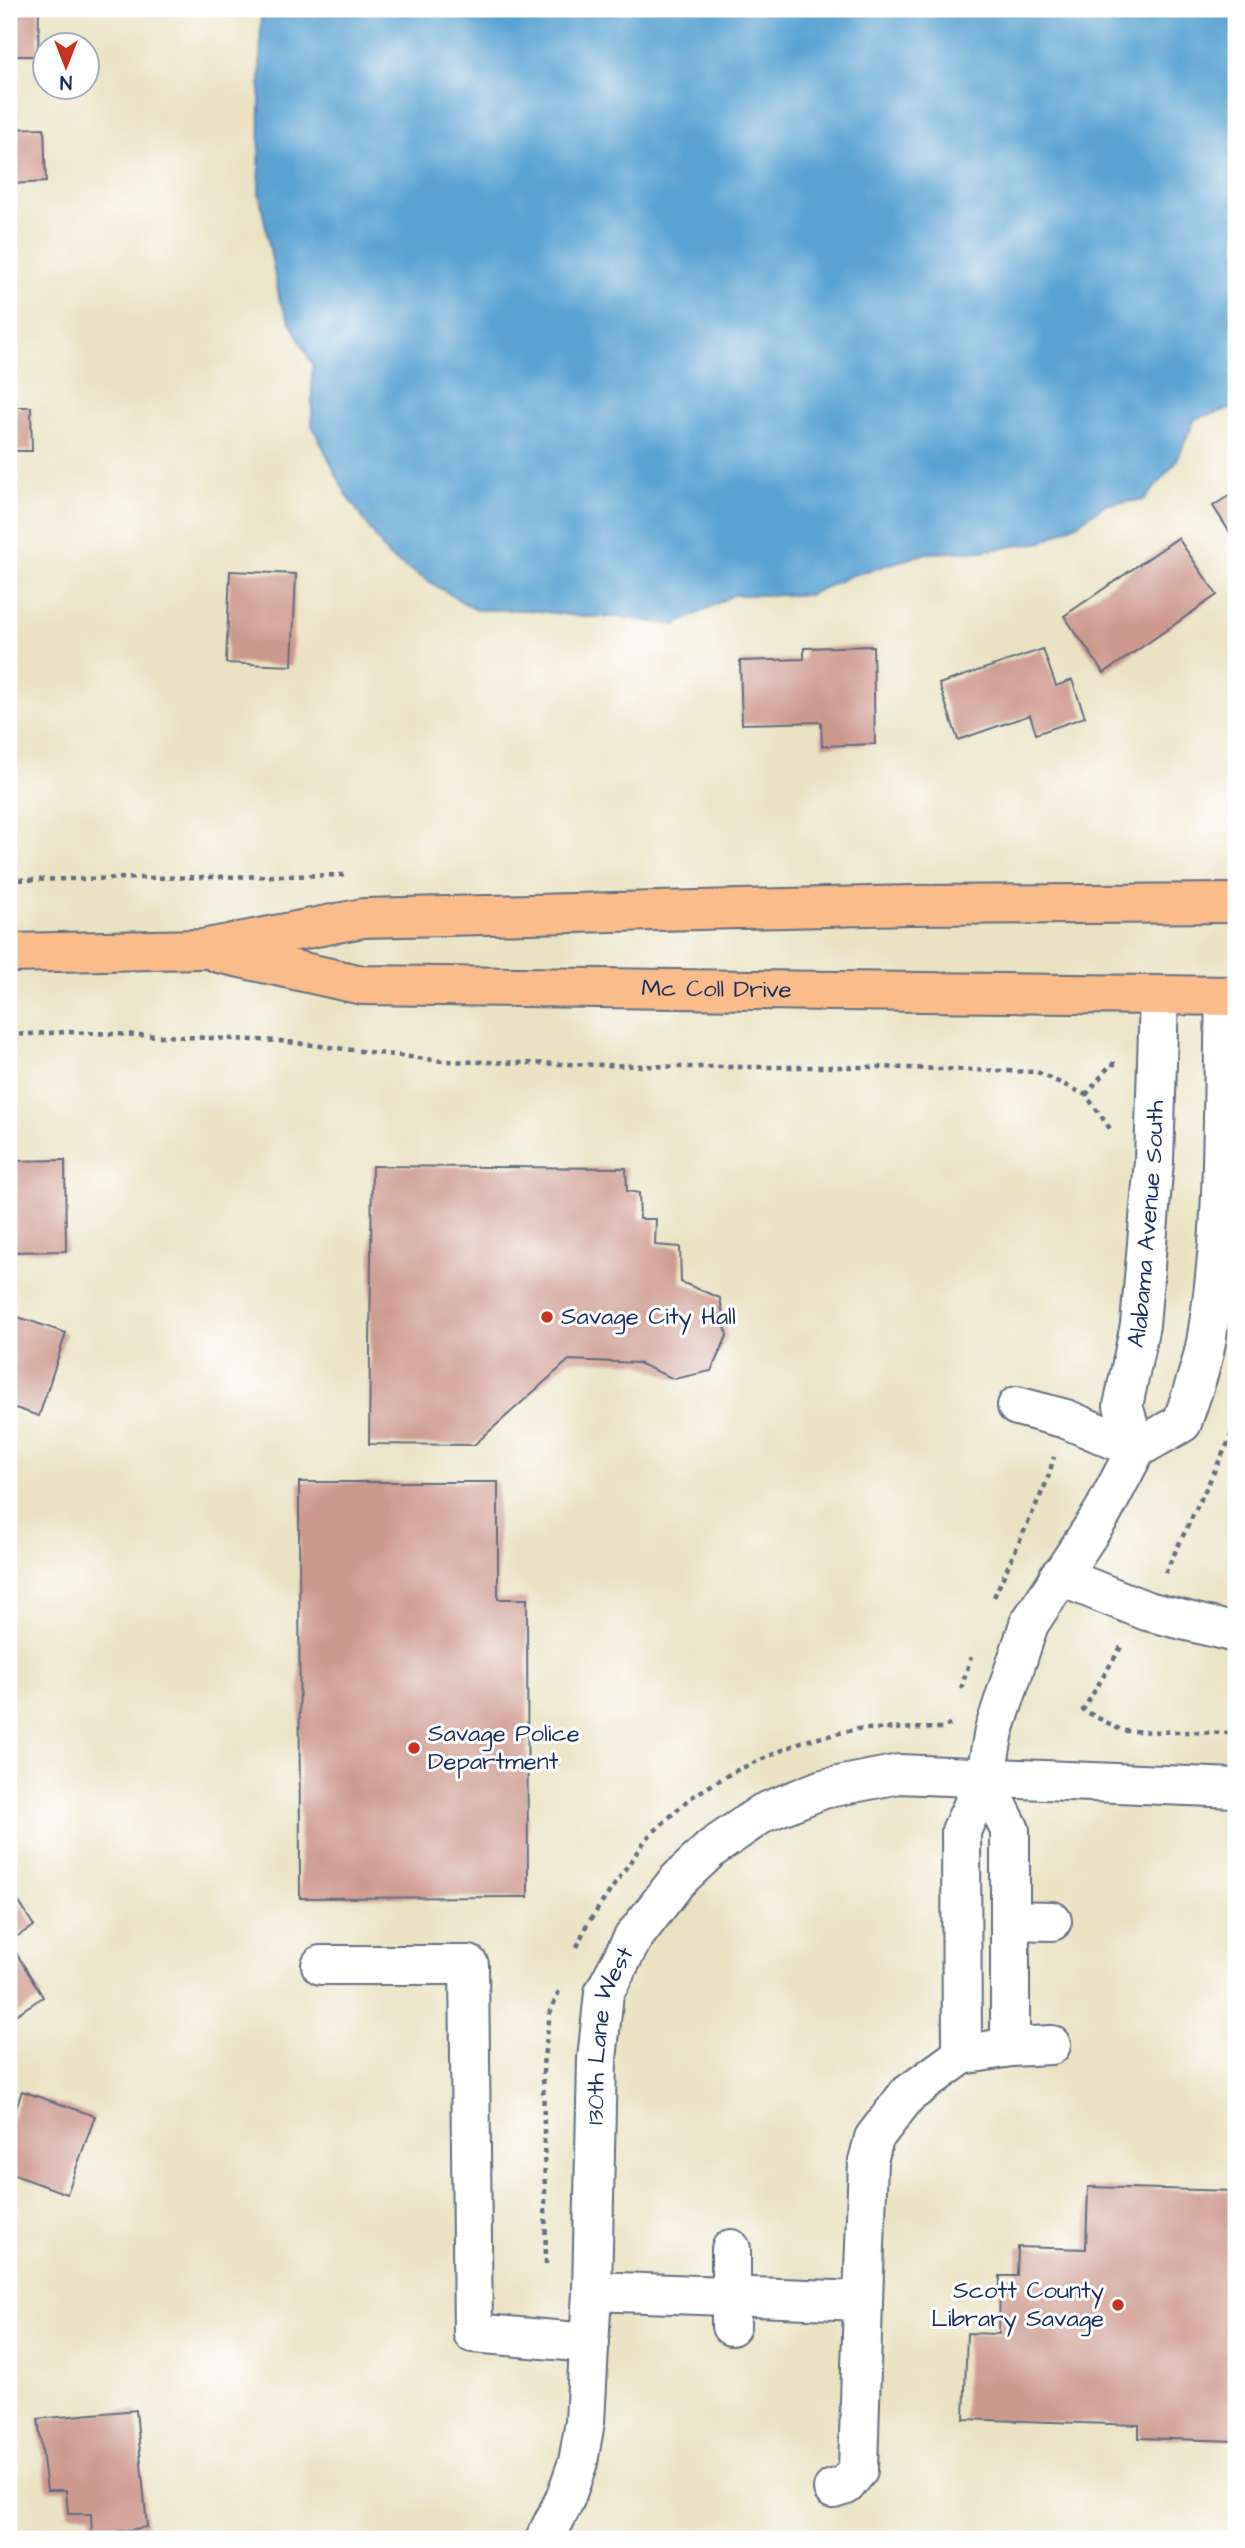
<svg xmlns="http://www.w3.org/2000/svg" width="1245" height="2548" font-family="'Architects Daughter',sans-serif">
<style>
.water{fill:#5aa2d1;stroke:#3a6898;stroke-width:2}
.building{fill:#ce998d}
.lines{fill:none;stroke-linecap:round;stroke-linejoin:round}
.minor-casing{stroke:#636e81;stroke-width:42}
.major-casing{stroke:#636e81;stroke-width:42}
.path{stroke:#636e81;stroke-width:4.5;stroke-dasharray:5 5;stroke-linecap:butt}
.minor{stroke:#fff;stroke-width:38}
.major{stroke:#f9bc8a;stroke-width:38}
.poi-dot{fill:#c8321e;stroke:#fff;stroke-width:2.5}
.labels{text-anchor:middle;dominant-baseline:central;stroke-width:6;stroke-linejoin:round;paint-order:stroke}
.street-label{font-size:24px;fill:#1b2f5e;stroke:#fff}
.poi-label{font-size:24px;fill:#1b2f5e;stroke:#fff;text-anchor:start}
</style>
<rect width="100%" height="100%" fill="#fff"/>
<filter id="ink" filterUnits="userSpaceOnUse"><feTurbulence type="fractalNoise" baseFrequency=".0143" numOctaves="2"/><feDisplacementMap in="SourceGraphic" scale="14" xChannelSelector="R" yChannelSelector="G"/><feConvolveMatrix kernelMatrix="1 2 1 2 8 2 1 2 1" color-interpolation-filters="sRGB"/></filter>
<filter id="wash" filterUnits="userSpaceOnUse"><feTurbulence type="fractalNoise" baseFrequency=".00686" numOctaves="4" result="noise"/><feDisplacementMap in="SourceGraphic" scale="28" xChannelSelector="R" yChannelSelector="G"/><feGaussianBlur stdDeviation="1.57" result="paint"/><feColorMatrix in="noise" values="0 0 0 0 0 0 0 0 0 0 0 0 0 0 0 0 0 1.4 0 .05"/><feComposite in="paint" operator="in"/></filter>
<g filter="url(#wash)">
<rect width="100%" height="100%" fill="#eae2c1"/>
<!-- water -->
<path class="water" d="M 261,9 L 1236,9 L 1236,407 L 1195,419 L 1176,462 L 1144,500 L 1106,504 L 1078,523 L 1042,542 L 981,551 L 927,553 L 850,576 L 808,595 L 733,595 L 676,625 L 620,617 L 586,617 L 529,610 L 476,610 L 389,557 L 346,494 L 312,425 L 312,364 L 280,302 L 259,192 Z"/>
<g id="blocks">
<!-- building -->
<path class="building" d="M 9,9 L 39,9 L 38,56 L 9,56 Z
M 44,128 L 46,182 L 9,184 L 9,129 Z
M 9,407 L 31,407 L 32,451 L 9,451 Z
M 1236,491 L 1236,542 L 1213,506 Z
M 1178,538 L 1217,595 L 1104,673 L 1064,616 Z
M 230,571 L 296,574 L 292,666 L 226,663 Z
M 873,646 L 875,744 L 822,746 L 821,722 L 742,724 L 740,661 L 804,659 L 804,648 Z
M 1043,649 L 1056,686 L 1072,680 L 1085,717 L 1036,734 L 1030,715 L 958,740 L 939,684 Z
M 65,1160 L 66,1251 L 9,1252 L 9,1161 Z
M 372,1166 L 626,1168 L 627,1191 L 639,1193 L 640,1219 L 656,1219 L 655,1245 L 680,1247 L 681,1282 L 720,1298 L 727,1336 L 711,1371 L 674,1379 L 638,1363 L 569,1360 L 474,1445 L 369,1444 Z
M 9,1314 L 66,1333 L 39,1416 L 9,1406 Z
M 299,1482 L 498,1482 L 498,1599 L 527,1599 L 528,1897 L 300,1898 Z
M 12,1891 L 34,1926 L 9,1941 L 43,1997 L 9,2019 L 9,1893 Z
M 22,2091 L 95,2116 L 67,2194 L 9,2173 L 9,2128 Z
M 1088,2187 L 1236,2191 L 1236,2441 L 1139,2438 L 1139,2425 L 964,2419 L 967,2333 L 999,2334 L 1000,2276 L 1017,2276 L 1018,2247 L 1086,2249 Z
M 136,2410 L 147,2527 L 92,2536 L 91,2514 L 68,2514 L 66,2490 L 47,2490 L 38,2419 Z"/>
</g>
</g>
<g filter="url(#ink)">
<use href="#blocks" fill-opacity="0" stroke="#636e81" stroke-width="2"/>
<g class="lines">
<defs>
<g id="minor">
<path d="M 1017,1406 L 1066,1419 L 1136,1449"/>
<path id="s1" d="M 1136,1449 L 1123,1406 L 1140,1325 L 1154,1161 L 1159,996"/>
<path d="M 1059,1576 L 1147,1611 L 1236,1633"/>
<path d="M 985,1779 L 1010,1830 L 1010,2047"/>
<path d="M 1010,1920 L 1052,1921"/>
<path d="M 321,1965 L 469,1965 L 473,2333 L 590,2343"/>
<path d="M 962,2055 L 961,1831 L 985,1779 L 994,1731 L 1029,1624 L 1103,1512 L 1136,1449 L 1182,1423 C 1191,1395 1203,1365 1207,1336 C 1226,1224 1222,1109 1225,996"/>
<path d="M 731,2249 L 731,2326"/>
<path d="M 592,2291 L 863,2301 L 868,2161 L 874,2138 L 907,2095 L 962,2055 L 1010,2047 L 1051,2045"/>
<path d="M 833,2489 L 846,2485 L 858,2470 L 863,2301"/>
<path id="s2" d="M 545,2539 L 565,2499 L 578,2462 L 585,2422 L 592,2291 L 597,2059 L 604,1993 L 633,1938 L 677,1881 L 712,1848 L 763,1813 L 823,1789 L 899,1774 L 1236,1788"/>
</g>
<g id="major">
<path d="M 9,953 L 202,949 L 363,918 L 911,905 L 1236,903"/>
<path id="s3" d="M 218,953 L 362,985 L 1236,996"/>
</g>
</defs>
<!-- minor casing -->
<use href="#minor" class="minor-casing"/>
<!-- major casing -->
<use href="#major" class="major-casing"/>
<!-- path -->
<path class="path" d="M 9,880 L 347,875
M 9,1035 L 67,1032 L 280,1041 L 442,1061 L 686,1067 L 877,1067 L 1037,1072 L 1086,1095 L 1111,1130
M 1086,1095 L 1111,1064 L 1116,1064
M 1165,1573 L 1229,1441 L 1236,1415
M 994,1597 L 1047,1481 L 1054,1457
M 1121,1647 L 1083,1710 L 1123,1731 L 1236,1733
M 961,1689 L 971,1657
M 577,1947 L 586,1926 L 646,1839 L 690,1798 L 733,1772 L 801,1742 L 857,1729 L 942,1728 L 953,1723
M 546,2264 L 543,2065 L 550,2013 L 559,1991"/>
<!-- minor -->
<use href="#minor" class="minor"/>
<!-- major -->
<use href="#major" class="major"/>
</g>
</g>
<!-- markers -->
<g class="poi-dot">
<circle cx="547" cy="1317" r="7"/>
<circle cx="414" cy="1748" r="7"/>
<circle cx="1118" cy="2305" r="7"/>
</g>
<g class="labels">
<!-- street labels -->
<g class="street-label">
<text stroke="none"><textPath href="#s3" startOffset="502">Mc Coll Drive</textPath></text>
<text stroke="none"><textPath href="#s1" startOffset="229">Alabama Avenue South</textPath></text>
<text stroke="none"><textPath href="#s2" startOffset="513">130th Lane West</textPath></text>
</g>
<!-- poi labels -->
<g class="poi-label">
<text x="561" y="1317">Savage City Hall</text>
<text x="428" y="1734">Savage Police<tspan x="428" dy="28">Department</tspan></text>
<text x="1104" y="2291" text-anchor="end">Scott County<tspan x="1104" dy="28">Library Savage</tspan></text>
</g>
</g>
<!-- margin -->
<rect width="1245" height="2548" fill="none" stroke="#fff" stroke-width="35"/>
<!-- north arrow -->
<g transform="translate(66 66) rotate(180)"><circle r="33" fill="#ffffff" stroke="#a4acbf" stroke-width="2"/>
<path d="M0-5L12 26L0 18L-12 26Z" fill="#c8321e"/>
<text y="-10" font-size="19" font-weight="bold" text-anchor="middle" fill="#1b2f5e">N</text>
</g>
</svg>
